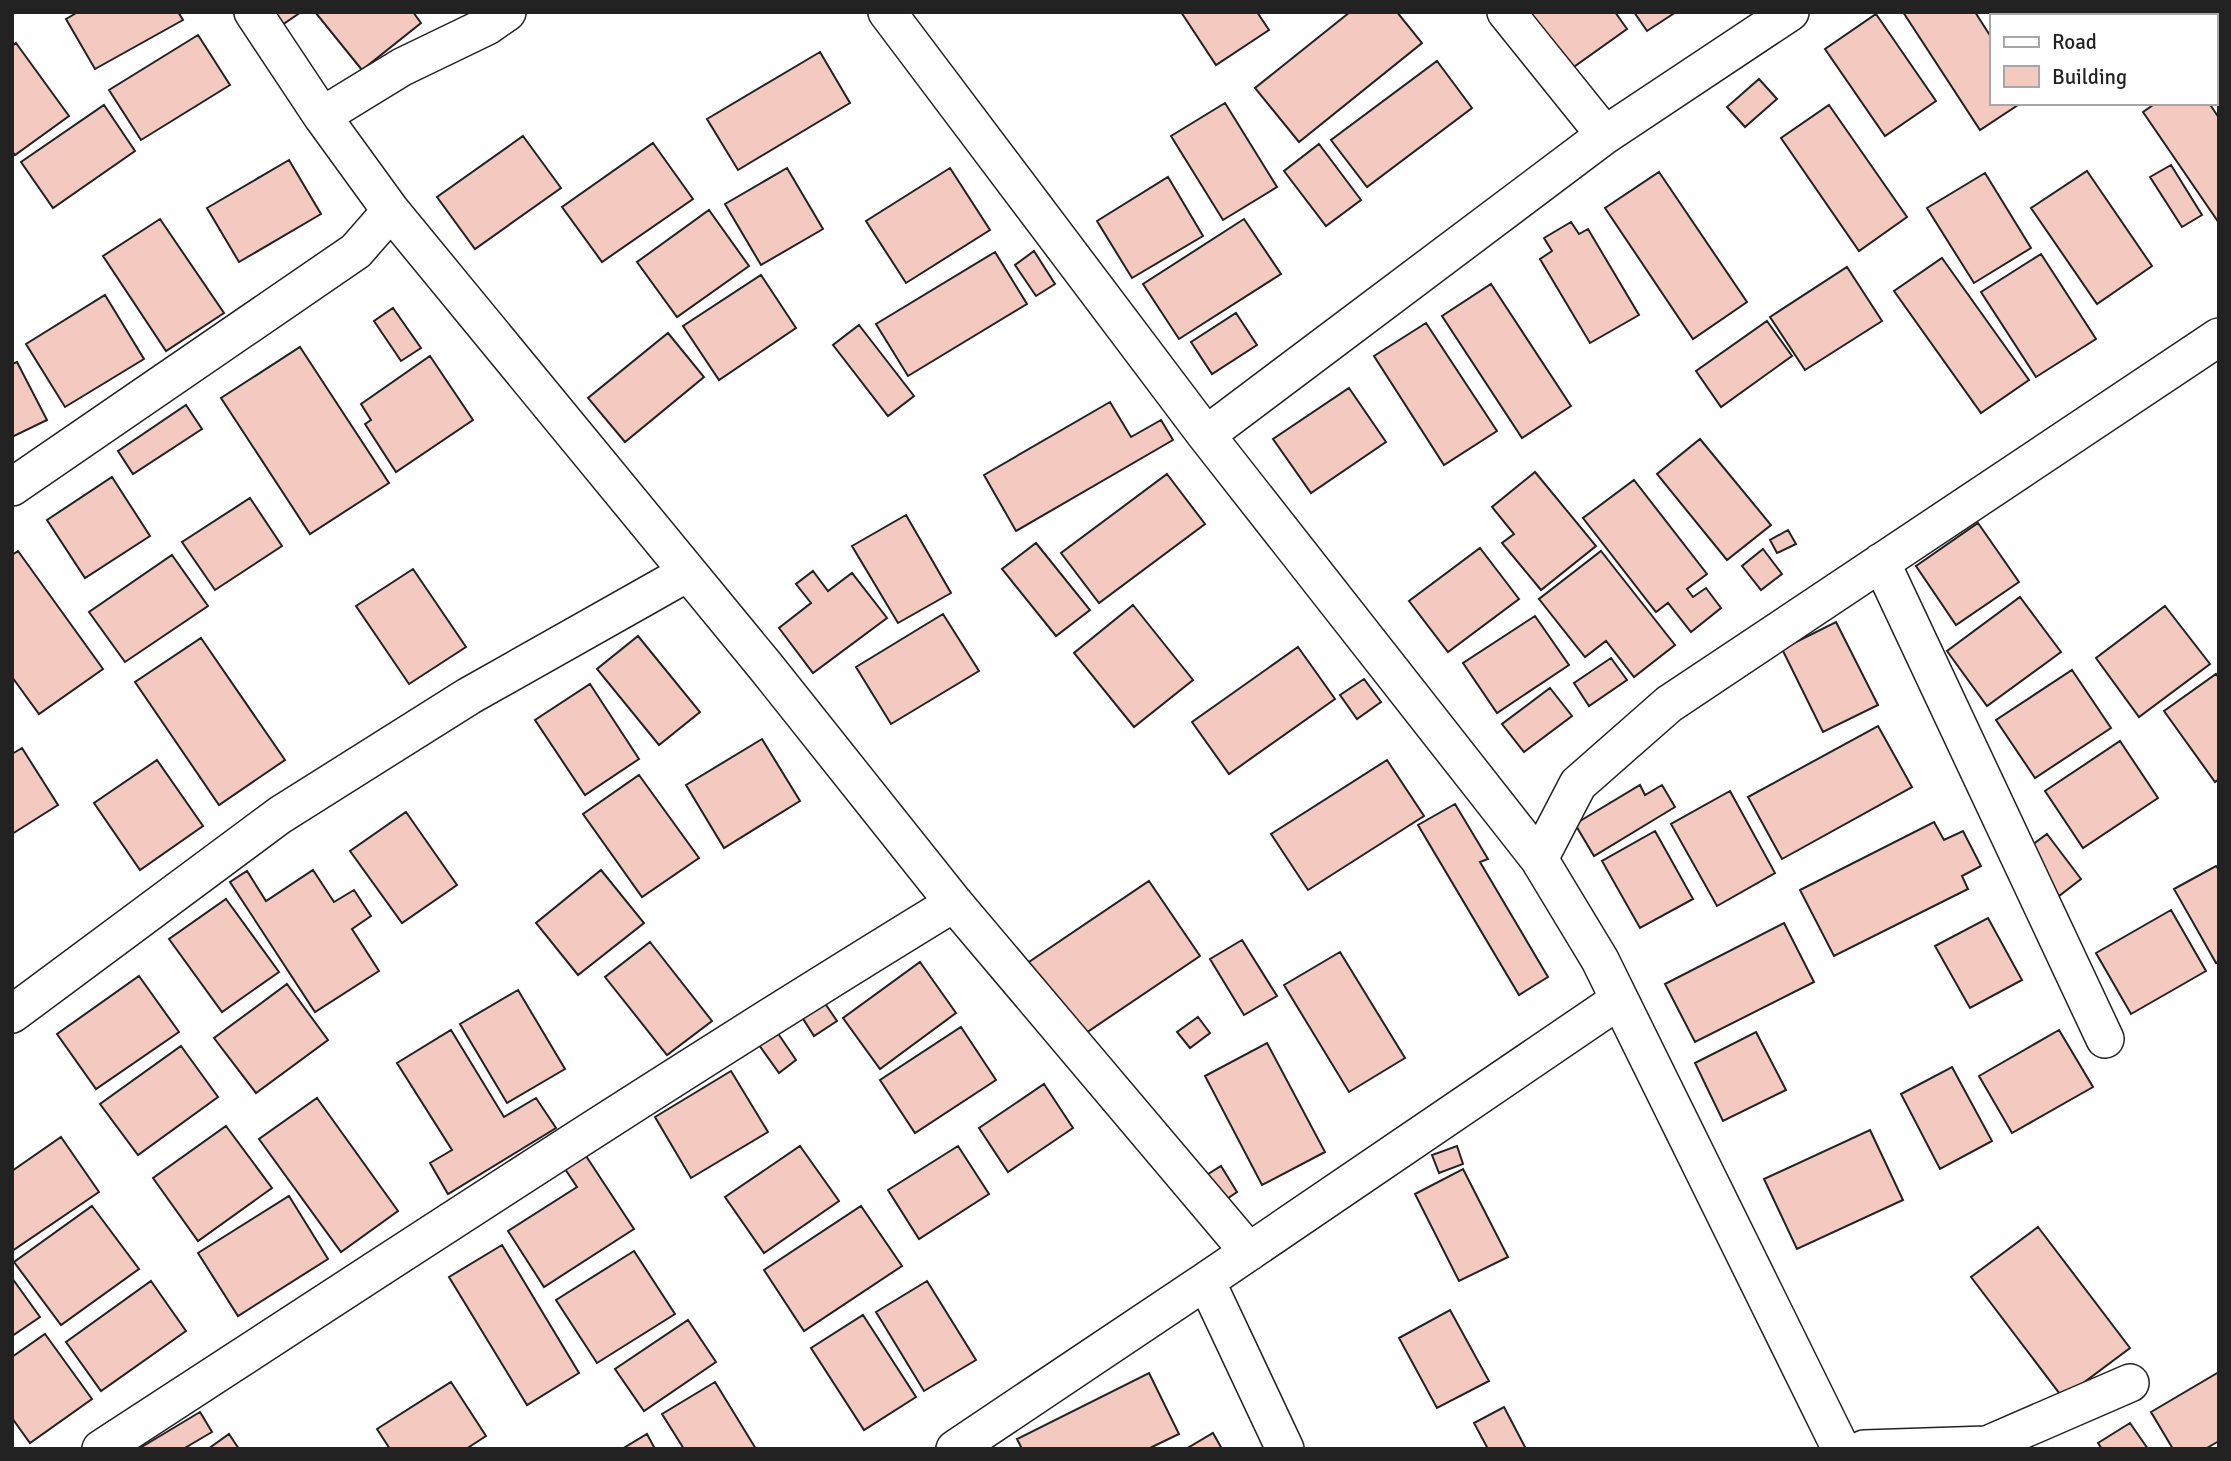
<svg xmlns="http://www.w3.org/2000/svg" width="2231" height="1461" font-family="Signika,sans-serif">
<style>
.building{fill:#f3c9c0;stroke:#222;stroke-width:2}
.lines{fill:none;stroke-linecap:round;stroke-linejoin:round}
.street-casing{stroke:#222;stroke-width:40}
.street{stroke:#fff;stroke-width:37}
</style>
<rect width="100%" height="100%" fill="#fff"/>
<!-- building -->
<path class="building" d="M 78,12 L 178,12 L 183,20 L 95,69 L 66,19 Z
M 269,12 L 301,12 L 279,27 Z
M 315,12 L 413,12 L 421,23 L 362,70 Z
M 1181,12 L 1257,12 L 1269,30 L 1216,65 Z
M 1350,12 L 1397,12 L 1422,43 L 1299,142 L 1255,88 Z
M 1531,12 L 1615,12 L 1627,29 L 1561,76 L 1521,20 Z
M 1634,12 L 1676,12 L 1647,31 Z
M 1903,12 L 1975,12 L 1991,37 L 1991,103 L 2021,103 L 1980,130 Z
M 1876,14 L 1936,101 L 1885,136 L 1825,49 Z
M 198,35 L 230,85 L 141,140 L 109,90 Z
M 16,43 L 69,116 L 15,155 L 12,151 L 12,46 Z
M 820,52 L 850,103 L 738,170 L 707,119 Z
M 1437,61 L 1472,108 L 1367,187 L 1331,140 Z
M 1759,79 L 1777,99 L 1745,127 L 1727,107 Z
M 1225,103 L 1277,187 L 1223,220 L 1171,136 Z
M 2156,103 L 2209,103 L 2219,118 L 2219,223 L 2143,112 Z
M 104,105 L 135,151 L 53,208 L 21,162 Z
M 1829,105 L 1907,217 L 1859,251 L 1781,138 Z
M 523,136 L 561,188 L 475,249 L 437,197 Z
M 653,143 L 693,199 L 602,262 L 562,207 Z
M 1319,144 L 1361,200 L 1326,226 L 1284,171 Z
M 289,160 L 321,214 L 239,262 L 207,208 Z
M 2171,165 L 2202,215 L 2182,227 L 2150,177 Z
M 787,168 L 823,229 L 761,265 L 725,204 Z
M 950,168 L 990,230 L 906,283 L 866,221 Z
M 2087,171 L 2152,266 L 2097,304 L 2031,208 Z
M 1659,172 L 1747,302 L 1693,339 L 1605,208 Z
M 1985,173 L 2031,248 L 1974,283 L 1927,208 Z
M 1168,177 L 1203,236 L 1132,278 L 1097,221 Z
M 709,210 L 749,266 L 677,317 L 637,262 Z
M 160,219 L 224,313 L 166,351 L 103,256 Z
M 1244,219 L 1281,274 L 1179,339 L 1143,284 Z
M 1571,222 L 1579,234 L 1588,229 L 1639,315 L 1590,343 L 1540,259 L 1552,251 L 1544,238 Z
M 1034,251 L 1055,284 L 1036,296 L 1015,265 Z
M 995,252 L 1027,304 L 908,376 L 876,324 Z
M 2041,254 L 2096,339 L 2036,377 L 1981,292 Z
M 1942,258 L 2029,380 L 1981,413 L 1894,291 Z
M 1847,267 L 1882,321 L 1805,370 L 1770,317 Z
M 761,275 L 796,328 L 719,380 L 683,326 Z
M 1491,284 L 1571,406 L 1522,438 L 1442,316 Z
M 105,295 L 144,359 L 65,407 L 26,344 Z
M 393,308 L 421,348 L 401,361 L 374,321 Z
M 1236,313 L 1257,345 L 1212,374 L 1191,342 Z
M 1767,321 L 1792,356 L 1721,407 L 1696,371 Z
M 1426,323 L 1497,431 L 1444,465 L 1374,356 Z
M 859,325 L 914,396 L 888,416 L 833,345 Z
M 668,333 L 704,377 L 625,442 L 588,398 Z
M 300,347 L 389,483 L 310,534 L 221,398 Z
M 430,356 L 473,420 L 396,472 L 365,424 L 371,420 L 361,404 Z
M 17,362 L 47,420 L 12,437 L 12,364 Z
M 1349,388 L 1386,442 L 1311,493 L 1273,439 Z
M 1110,402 L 1131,437 L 1161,420 L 1173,440 L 1016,531 L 984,475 Z
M 186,405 L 202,429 L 133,474 L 118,451 Z
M 1700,439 L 1771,525 L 1727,560 L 1657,474 Z
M 1535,472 L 1596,546 L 1541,590 L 1502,543 L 1514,534 L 1492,507 Z
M 1167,474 L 1205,524 L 1099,603 L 1061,553 Z
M 112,477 L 150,536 L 85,578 L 47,520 Z
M 1634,480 L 1707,574 L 1687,589 L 1693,597 L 1706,588 L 1721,608 L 1691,632 L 1668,603 L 1656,612 L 1583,518 Z
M 250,498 L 282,546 L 215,590 L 182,542 Z
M 906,515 L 951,593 L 898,623 L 852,546 Z
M 1978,523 L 2019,582 L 1956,625 L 1916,566 Z
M 1788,530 L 1796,544 L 1777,553 L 1770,540 Z
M 1036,543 L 1090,610 L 1056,636 L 1002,569 Z
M 1480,548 L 1519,599 L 1448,652 L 1409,601 Z
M 1763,549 L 1782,574 L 1761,590 L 1742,566 Z
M 18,551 L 103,669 L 39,714 L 12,677 L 12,555 Z
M 1601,551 L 1675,645 L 1634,677 L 1606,641 L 1585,657 L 1539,599 Z
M 172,555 L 208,606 L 125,662 L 89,612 Z
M 413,569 L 466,647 L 409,684 L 356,606 Z
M 813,571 L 828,591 L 852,573 L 887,618 L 813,673 L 779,628 L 811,603 L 796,584 Z
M 2020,597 L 2061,652 L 1987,706 L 1947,651 Z
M 1133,605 L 1193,680 L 1134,727 L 1074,653 Z
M 2165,606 L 2210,664 L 2139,717 L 2096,658 Z
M 943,614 L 979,671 L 891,724 L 856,667 Z
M 1535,616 L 1569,665 L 1497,713 L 1463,663 Z
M 1836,622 L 1878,705 L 1823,732 L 1782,649 Z
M 638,636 L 700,712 L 659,745 L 597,669 Z
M 201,638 L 285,760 L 219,805 L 135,682 Z
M 1298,647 L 1335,699 L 1229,774 L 1192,722 Z
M 1611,658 L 1627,680 L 1589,706 L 1574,683 Z
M 2072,670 L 2111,728 L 2035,778 L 1996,720 Z
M 2216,674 L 2219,678 L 2219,779 L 2215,782 L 2164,711 Z
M 1364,679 L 1381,702 L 1357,719 L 1340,695 Z
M 590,684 L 639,759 L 585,795 L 535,720 Z
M 1550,688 L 1572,716 L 1524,752 L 1502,724 Z
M 1878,726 L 1912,787 L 1782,859 L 1748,797 Z
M 762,739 L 800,801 L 724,848 L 686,785 Z
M 2120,741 L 2158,798 L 2083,848 L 2045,791 Z
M 22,748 L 58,805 L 12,834 L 12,754 Z
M 157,760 L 203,826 L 140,870 L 94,803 Z
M 1387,760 L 1424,816 L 1308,890 L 1271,834 Z
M 639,775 L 699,858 L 642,897 L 583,814 Z
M 1640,785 L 1645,795 L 1662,785 L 1675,807 L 1594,856 L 1575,824 Z
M 1730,791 L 1775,873 L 1717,906 L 1671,824 Z
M 1455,804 L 1488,859 L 1480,862 L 1548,977 L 1519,995 L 1418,825 Z
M 406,812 L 457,885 L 402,923 L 350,851 Z
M 1934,822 L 1944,840 L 1963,831 L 1981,866 L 1962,876 L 1968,889 L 1834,956 L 1800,890 Z
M 1655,831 L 1693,899 L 1640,928 L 1602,861 Z
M 2047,834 L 2081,879 L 2059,896 L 2024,851 Z
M 2216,866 L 2219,870 L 2219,962 L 2216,963 L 2174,889 Z
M 313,870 L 334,902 L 354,890 L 371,916 L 352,929 L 379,971 L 315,1012 L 230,882 L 247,871 L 266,901 Z
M 601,870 L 644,923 L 578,975 L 536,923 Z
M 1149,881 L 1200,956 L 1074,1041 L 1023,966 Z
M 226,899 L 279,972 L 222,1012 L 169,939 Z
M 2171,910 L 2206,971 L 2131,1014 L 2096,953 Z
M 1988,918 L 2022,980 L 1970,1008 L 1935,946 Z
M 1784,923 L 1814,982 L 1695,1042 L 1665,984 Z
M 1242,940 L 1277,996 L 1244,1015 L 1210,959 Z
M 650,942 L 712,1021 L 667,1055 L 605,977 Z
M 1340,952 L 1405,1058 L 1349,1092 L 1284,985 Z
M 920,962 L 956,1013 L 880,1069 L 843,1018 Z
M 139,976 L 179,1032 L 96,1089 L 57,1034 Z
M 287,984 L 328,1040 L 256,1093 L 214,1038 Z
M 518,990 L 565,1069 L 507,1103 L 460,1024 Z
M 822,999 L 837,1021 L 814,1036 L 800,1014 Z
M 1198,1017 L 1210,1033 L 1190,1048 L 1177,1032 Z
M 961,1027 L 996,1080 L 915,1133 L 880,1080 Z
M 451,1030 L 504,1117 L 536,1098 L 556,1128 L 448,1194 L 430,1163 L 452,1150 L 397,1063 Z
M 2059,1030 L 2093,1087 L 2012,1133 L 1979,1076 Z
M 777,1032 L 796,1060 L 779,1073 L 759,1045 Z
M 1756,1032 L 1786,1090 L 1723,1121 L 1695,1063 Z
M 1267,1043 L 1325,1152 L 1262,1185 L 1205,1076 Z
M 181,1046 L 218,1097 L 138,1155 L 100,1104 Z
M 1952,1067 L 1992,1141 L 1940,1169 L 1901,1094 Z
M 731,1071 L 768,1132 L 691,1178 L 655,1117 Z
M 1044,1084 L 1073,1128 L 1008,1172 L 979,1128 Z
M 317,1098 L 398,1211 L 341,1252 L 259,1139 Z
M 226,1126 L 272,1188 L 198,1241 L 153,1178 Z
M 1870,1130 L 1903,1200 L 1797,1249 L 1764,1179 Z
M 61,1137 L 99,1192 L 12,1251 L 12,1171 Z
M 800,1146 L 839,1201 L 764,1253 L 725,1197 Z
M 958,1146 L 989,1194 L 919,1239 L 888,1190 Z
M 1457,1146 L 1463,1164 L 1439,1173 L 1432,1155 Z
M 586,1156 L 634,1229 L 544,1287 L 508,1231 L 577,1187 L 565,1169 Z
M 1221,1166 L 1237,1192 L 1221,1203 L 1205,1176 Z
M 1463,1169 L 1508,1257 L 1459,1281 L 1415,1194 Z
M 289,1196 L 328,1259 L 238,1316 L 198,1253 Z
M 92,1206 L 139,1269 L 61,1325 L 14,1262 Z
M 861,1206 L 902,1266 L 804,1331 L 764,1270 Z
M 2038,1227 L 2130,1348 L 2063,1398 L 1971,1277 Z
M 502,1245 L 579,1373 L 527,1405 L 449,1277 Z
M 634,1251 L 675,1314 L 597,1363 L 556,1300 Z
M 12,1278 L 40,1317 L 12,1336 Z
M 151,1281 L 186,1331 L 101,1391 L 66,1342 Z
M 927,1281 L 976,1360 L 924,1391 L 876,1312 Z
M 1450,1310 L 1489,1381 L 1437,1408 L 1399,1338 Z
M 863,1315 L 916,1397 L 864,1430 L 811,1348 Z
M 688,1320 L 716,1362 L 644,1411 L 615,1369 Z
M 45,1334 L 92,1399 L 30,1443 L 12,1418 L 12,1357 Z
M 2219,1372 L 2219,1441 L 2205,1449 L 2173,1449 L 2151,1412 Z
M 1149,1373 L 1179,1434 L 1148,1449 L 1022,1449 L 1017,1439 Z
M 451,1382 L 486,1436 L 466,1449 L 390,1449 L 377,1429 Z
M 715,1382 L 756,1449 L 684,1449 L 662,1414 Z
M 1504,1407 L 1526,1449 L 1488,1449 L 1474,1423 Z
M 200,1412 L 212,1432 L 183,1449 L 140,1448 Z
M 2130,1423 L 2148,1449 L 2102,1449 L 2098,1443 Z
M 1213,1433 L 1222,1449 L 1186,1449 Z
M 229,1434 L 239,1449 L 208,1449 Z
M 647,1434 L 655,1449 L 622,1449 Z"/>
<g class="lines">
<defs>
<path id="street" d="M 253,12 L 322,116 L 391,211 L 766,667 L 954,903 L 1249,1252
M 887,12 L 1206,435 L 1539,859
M 1506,12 L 1605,135
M 322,116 L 402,67 L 487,26 L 507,12
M 1206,435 L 1605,135 L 1790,12
M 12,487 L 356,251 L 391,211
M 1881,562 L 2105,1039
M 12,1014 L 280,815 L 469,696 L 687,573
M 101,1449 C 384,1265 666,1079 954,903
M 955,1449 L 1206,1281
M 1285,1449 L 1206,1281 L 1619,1000
M 1841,1449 L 1600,960 L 1539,859 L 1578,784 L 1669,704 L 2219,337
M 1864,1449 L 1987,1445 L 2130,1383"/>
</defs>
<!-- street casing -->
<use href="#street" class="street-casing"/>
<!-- street -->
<use href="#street" class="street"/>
</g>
<!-- border -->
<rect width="2231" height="1461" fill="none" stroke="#222222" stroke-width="28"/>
<!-- legend -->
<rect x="1990" y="14" width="228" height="91" fill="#ffffff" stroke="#a7a7a7" stroke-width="2"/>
<rect x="2004" y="37" width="35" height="10" fill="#ffffff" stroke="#a7a7a7" stroke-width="2"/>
<text x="2052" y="49" font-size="21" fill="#222222">Road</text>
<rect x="2004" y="66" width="35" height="21" fill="#f3c9c0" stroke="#a7a7a7" stroke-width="2"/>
<text x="2052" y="84" font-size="21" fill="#222222">Building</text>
</svg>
